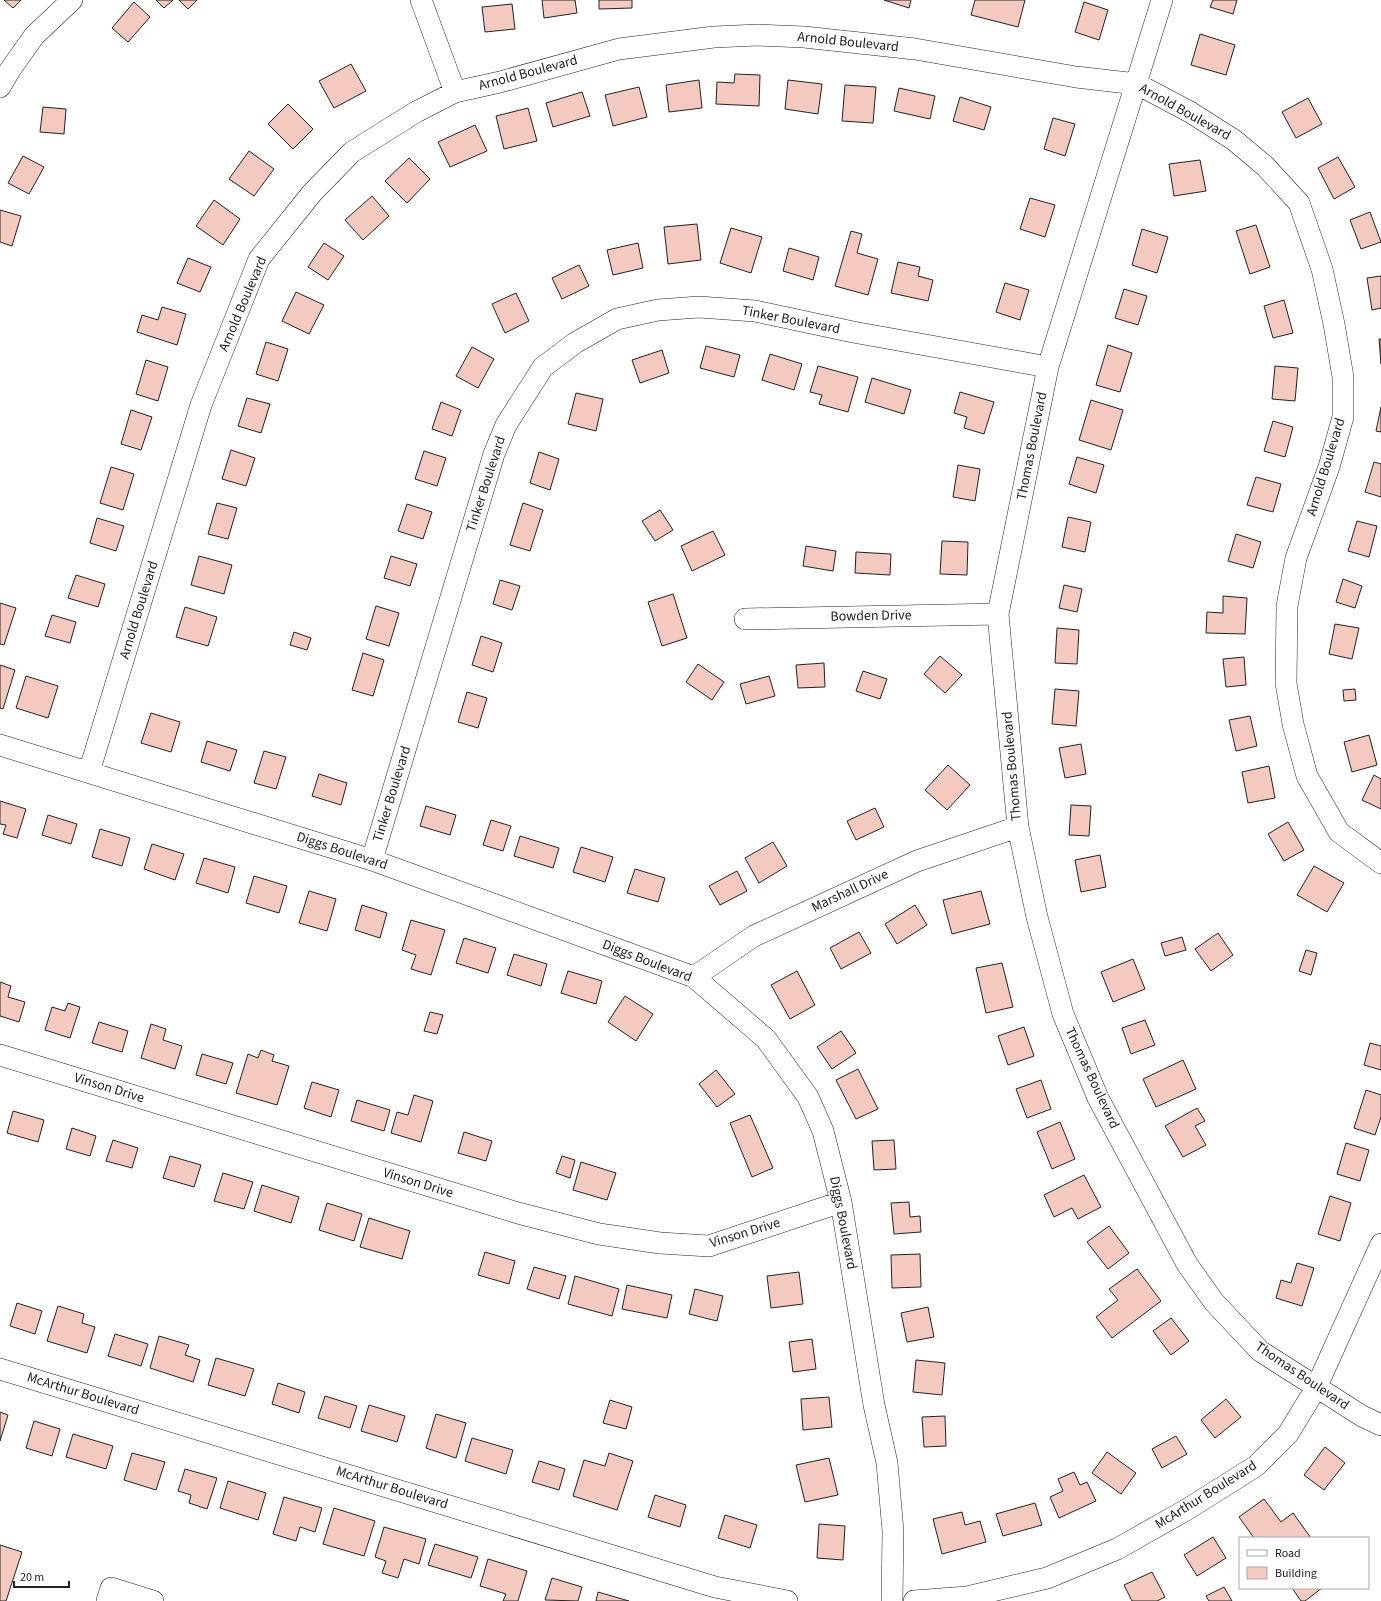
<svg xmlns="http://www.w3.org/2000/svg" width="1381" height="1601" font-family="'Source Sans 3',sans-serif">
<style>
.building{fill:#f3c9c0;stroke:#222}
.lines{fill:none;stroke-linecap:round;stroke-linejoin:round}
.minor-casing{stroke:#222;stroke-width:22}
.minor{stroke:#fff;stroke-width:21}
.labels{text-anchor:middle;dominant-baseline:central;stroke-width:3;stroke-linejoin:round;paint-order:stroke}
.street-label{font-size:14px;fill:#222;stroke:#fff}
</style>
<rect width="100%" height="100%" fill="#fff"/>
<!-- building -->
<path class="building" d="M 4,0 L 21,0 L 13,8 Z
M 156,0 L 173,0 L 164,8 Z
M 179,0 L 197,0 L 188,9 Z
M 542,0 L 575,0 L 577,13 L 544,18 Z
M 599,0 L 632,0 L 632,8 L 599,9 Z
M 884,0 L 911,0 L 909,8 Z
M 975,0 L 1025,0 L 1018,27 L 971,15 Z
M 1213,0 L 1237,0 L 1233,14 L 1210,7 Z
M 134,2 L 150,17 L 128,42 L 112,28 Z
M 1084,2 L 1108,10 L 1099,40 L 1075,32 Z
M 512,4 L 515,29 L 485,32 L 482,7 Z
M 1200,34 L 1235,45 L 1226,75 L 1191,65 Z
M 351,64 L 366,91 L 334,108 L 319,81 Z
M 735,74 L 760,75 L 759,106 L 716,104 L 717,82 L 734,83 Z
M 699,80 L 702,108 L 669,112 L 666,85 Z
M 788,80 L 822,84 L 818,114 L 785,109 Z
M 845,85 L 876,87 L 873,123 L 842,121 Z
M 639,87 L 647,117 L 613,126 L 605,95 Z
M 899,88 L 935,96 L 930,119 L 894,111 Z
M 582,92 L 590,116 L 553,127 L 546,103 Z
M 960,97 L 991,107 L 984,130 L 953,121 Z
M 1308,98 L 1322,124 L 1296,138 L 1282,112 Z
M 288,104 L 313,129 L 293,149 L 268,124 Z
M 43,107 L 66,109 L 64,134 L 40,132 Z
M 528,108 L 537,141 L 504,149 L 496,116 Z
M 1053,118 L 1075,124 L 1065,156 L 1044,149 Z
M 475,125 L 487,151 L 450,167 L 438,142 Z
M 249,151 L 274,169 L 254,196 L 229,179 Z
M 23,156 L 44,167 L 29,194 L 8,183 Z
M 1338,157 L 1355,187 L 1334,199 L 1318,168 Z
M 409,158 L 430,179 L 407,203 L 385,181 Z
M 1200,160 L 1206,191 L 1174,196 L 1169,164 Z
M 372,196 L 389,216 L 363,240 L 345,220 Z
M 1030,198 L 1055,205 L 1045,237 L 1020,229 Z
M 214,200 L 240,219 L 223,245 L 196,226 Z
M 0,210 L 21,216 L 12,246 L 0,242 Z
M 1370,212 L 1381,242 L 1361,249 L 1350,220 Z
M 697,224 L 701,260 L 668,264 L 664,227 Z
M 1256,225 L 1270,267 L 1250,274 L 1236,231 Z
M 731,228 L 762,237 L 751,273 L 720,263 Z
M 1142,229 L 1168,237 L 1157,273 L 1132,265 Z
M 851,231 L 862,234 L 857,253 L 878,259 L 868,295 L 835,286 Z
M 324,243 L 344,256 L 328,280 L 308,267 Z
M 638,243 L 643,268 L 613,275 L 607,250 Z
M 789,248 L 819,257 L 813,280 L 783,271 Z
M 188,258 L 211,267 L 200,292 L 177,283 Z
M 898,262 L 920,267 L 918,276 L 933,280 L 928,301 L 891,293 Z
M 579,265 L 589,286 L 562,299 L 552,278 Z
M 1381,276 L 1381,308 L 1372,310 L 1367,278 Z
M 1005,283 L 1029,290 L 1020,320 L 996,312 Z
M 1124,289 L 1147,296 L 1138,325 L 1115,318 Z
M 296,292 L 324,305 L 309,334 L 282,321 Z
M 516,293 L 529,321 L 505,333 L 492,304 Z
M 1284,300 L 1293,333 L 1273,338 L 1264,306 Z
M 162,307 L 186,314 L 177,345 L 137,332 L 142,315 L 158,320 Z
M 1379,339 L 1381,339 L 1381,364 Z
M 266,342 L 288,349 L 278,381 L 256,374 Z
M 1108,345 L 1132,353 L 1120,392 L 1096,385 Z
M 706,346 L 740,355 L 734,377 L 700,368 Z
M 472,347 L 494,359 L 478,388 L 456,376 Z
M 662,350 L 669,373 L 640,383 L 632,360 Z
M 770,354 L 802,364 L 794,390 L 762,380 Z
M 146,360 L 168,367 L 158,401 L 136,394 Z
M 818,366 L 858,377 L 848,412 L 819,404 L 822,395 L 810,392 Z
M 1275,366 L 1298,368 L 1295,401 L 1272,399 Z
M 872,378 L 911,390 L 904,414 L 865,402 Z
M 960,392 L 994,402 L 984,434 L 964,428 L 967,417 L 954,413 Z
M 576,393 L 603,399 L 596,431 L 568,424 Z
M 247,398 L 270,404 L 261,433 L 238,426 Z
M 1091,400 L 1123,410 L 1111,450 L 1079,440 Z
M 441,402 L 461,410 L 452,436 L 432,429 Z
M 1381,407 L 1381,432 L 1376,431 Z
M 131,410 L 152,417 L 141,450 L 121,444 Z
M 1273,421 L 1293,427 L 1285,457 L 1264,451 Z
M 231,450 L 255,458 L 246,486 L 222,479 Z
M 424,451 L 446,458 L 437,486 L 415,479 Z
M 539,452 L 559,459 L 550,490 L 530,483 Z
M 1077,457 L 1104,465 L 1096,493 L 1069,484 Z
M 1374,462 L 1381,464 L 1381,497 L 1365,492 Z
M 958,465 L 980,469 L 975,501 L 953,497 Z
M 111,467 L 134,474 L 123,510 L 100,503 Z
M 1256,477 L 1281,484 L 1273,512 L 1247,505 Z
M 217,503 L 237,508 L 228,539 L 208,534 Z
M 523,503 L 543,510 L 530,551 L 510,545 Z
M 407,504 L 432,512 L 423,539 L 398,531 Z
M 660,510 L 673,530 L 655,541 L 642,521 Z
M 1068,517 L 1091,522 L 1085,552 L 1062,547 Z
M 97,518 L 124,526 L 116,551 L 90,543 Z
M 1357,521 L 1377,526 L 1369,557 L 1348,551 Z
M 713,531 L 725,555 L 692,571 L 681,546 Z
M 1236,534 L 1261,542 L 1253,568 L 1228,561 Z
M 942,541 L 968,542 L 967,575 L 940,574 Z
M 806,546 L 836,551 L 833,571 L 803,566 Z
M 856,552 L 891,554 L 890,575 L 855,573 Z
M 199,556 L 232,565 L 224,594 L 191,585 Z
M 391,556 L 417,564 L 410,586 L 384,578 Z
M 76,575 L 105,584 L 98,607 L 68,598 Z
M 1343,579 L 1362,586 L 1355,608 L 1336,602 Z
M 500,580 L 520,586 L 512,610 L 493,604 Z
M 1064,585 L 1082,589 L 1077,612 L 1059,608 Z
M 673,594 L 687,638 L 662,646 L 648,602 Z
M 1223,596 L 1247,598 L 1245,634 L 1206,633 L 1207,612 L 1223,613 Z
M 0,603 L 16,608 L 4,645 L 0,644 Z
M 376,606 L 399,613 L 389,646 L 366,639 Z
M 185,607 L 217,617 L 208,646 L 176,637 Z
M 52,615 L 76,622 L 70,643 L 45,636 Z
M 1335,624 L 1359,628 L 1352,659 L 1329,654 Z
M 1057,628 L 1079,630 L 1077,664 L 1055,663 Z
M 294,632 L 311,638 L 307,650 L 290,645 Z
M 481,636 L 502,643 L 493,672 L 472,665 Z
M 363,653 L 384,660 L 373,696 L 352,690 Z
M 940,656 L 962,675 L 945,693 L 924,674 Z
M 1244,657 L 1246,685 L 1226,687 L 1223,659 Z
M 824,663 L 825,687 L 798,688 L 796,665 Z
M 698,664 L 724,682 L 712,700 L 686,682 Z
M 0,665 L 15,670 L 3,709 L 0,708 Z
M 863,671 L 887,679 L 880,699 L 856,691 Z
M 26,676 L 58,686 L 48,718 L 16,708 Z
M 769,676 L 775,696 L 746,704 L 740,684 Z
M 1055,689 L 1079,691 L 1076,726 L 1052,724 Z
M 1355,689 L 1356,700 L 1344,701 L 1343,690 Z
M 467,692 L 487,698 L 478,728 L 458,722 Z
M 151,713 L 180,722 L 171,752 L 141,743 Z
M 1250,716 L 1257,746 L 1236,751 L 1229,720 Z
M 1369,735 L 1377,765 L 1352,772 L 1344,742 Z
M 207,741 L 237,750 L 230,771 L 201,762 Z
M 1081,744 L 1086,774 L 1065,778 L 1059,748 Z
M 264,751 L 286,757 L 276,789 L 254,783 Z
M 948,765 L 970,785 L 947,810 L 925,790 Z
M 1269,766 L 1275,798 L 1248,803 L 1242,772 Z
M 319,774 L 347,783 L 341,805 L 312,796 Z
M 1374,775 L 1381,779 L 1381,809 L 1362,800 Z
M 0,801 L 26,809 L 17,838 L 3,834 L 6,825 L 0,824 Z
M 1071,805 L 1091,806 L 1089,836 L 1069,835 Z
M 426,806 L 456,815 L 450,835 L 420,826 Z
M 875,808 L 884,827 L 856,840 L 847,821 Z
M 48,815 L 77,824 L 71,844 L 42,835 Z
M 491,820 L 511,826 L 503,851 L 483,845 Z
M 1288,822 L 1304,850 L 1284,861 L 1268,834 Z
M 100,829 L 130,838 L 122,866 L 92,857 Z
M 520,836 L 559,848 L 553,868 L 514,856 Z
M 773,842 L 787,866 L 759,883 L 745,858 Z
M 152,844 L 184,854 L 175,880 L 144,869 Z
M 581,847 L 613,857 L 605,882 L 573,872 Z
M 1100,855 L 1106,887 L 1081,892 L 1075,860 Z
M 204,858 L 235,867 L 228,893 L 196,883 Z
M 1314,866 L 1344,883 L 1327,912 L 1297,895 Z
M 635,869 L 665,878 L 658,902 L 627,893 Z
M 737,871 L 747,891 L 720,905 L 709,886 Z
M 254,876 L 287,886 L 279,913 L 246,903 Z
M 309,891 L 336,899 L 327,931 L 299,923 Z
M 981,891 L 990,924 L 952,934 L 943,900 Z
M 362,905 L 387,913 L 380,938 L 355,930 Z
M 915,905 L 927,925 L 897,944 L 885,924 Z
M 411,920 L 445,930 L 431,975 L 411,969 L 416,955 L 402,950 Z
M 859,932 L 871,953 L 841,969 L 830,948 Z
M 1218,933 L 1233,955 L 1211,971 L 1195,949 Z
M 1182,937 L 1186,950 L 1165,956 L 1161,943 Z
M 464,938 L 496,948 L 488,973 L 456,963 Z
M 1306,950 L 1317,953 L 1311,975 L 1299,971 Z
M 514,954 L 547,964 L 541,986 L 507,975 Z
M 1133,959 L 1145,989 L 1113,1002 L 1101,972 Z
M 1002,963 L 1013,1007 L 986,1013 L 976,968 Z
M 568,971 L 602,981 L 596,1004 L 561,993 Z
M 797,971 L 815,1005 L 790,1019 L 771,985 Z
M 0,982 L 11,986 L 8,997 L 25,1002 L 19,1022 L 0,1016 Z
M 625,996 L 653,1014 L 636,1041 L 608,1022 Z
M 68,1003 L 80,1007 L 70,1038 L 45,1030 L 52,1007 L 65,1011 Z
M 430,1012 L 443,1015 L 437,1034 L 424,1031 Z
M 1145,1020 L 1155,1045 L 1131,1054 L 1122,1028 Z
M 99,1022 L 128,1031 L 122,1052 L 92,1043 Z
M 151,1024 L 166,1029 L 163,1040 L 182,1046 L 175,1069 L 141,1058 Z
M 1024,1027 L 1034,1056 L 1008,1065 L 998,1036 Z
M 841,1031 L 856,1053 L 832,1069 L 817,1047 Z
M 1370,1043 L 1381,1046 L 1381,1070 L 1364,1065 Z
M 261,1050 L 274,1055 L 272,1061 L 289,1066 L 277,1105 L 236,1093 L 248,1054 L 258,1058 Z
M 202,1054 L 233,1063 L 226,1084 L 196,1075 Z
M 1183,1060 L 1196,1089 L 1156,1107 L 1143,1079 Z
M 858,1069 L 878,1109 L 856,1119 L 836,1080 Z
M 716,1070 L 735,1094 L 717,1107 L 699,1084 Z
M 1041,1080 L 1051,1109 L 1027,1118 L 1016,1089 Z
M 312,1082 L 339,1090 L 331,1117 L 304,1108 Z
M 1366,1090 L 1381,1095 L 1381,1117 L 1375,1135 L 1354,1128 Z
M 414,1095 L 433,1101 L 421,1142 L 391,1133 L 397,1112 L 408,1115 Z
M 357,1100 L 390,1110 L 384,1131 L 351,1121 Z
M 1197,1108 L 1205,1121 L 1195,1126 L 1206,1145 L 1183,1157 L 1165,1126 Z
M 13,1111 L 44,1120 L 38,1142 L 7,1133 Z
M 750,1115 L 773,1168 L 752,1177 L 730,1123 Z
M 1060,1122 L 1075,1159 L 1052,1169 L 1037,1132 Z
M 72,1128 L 96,1136 L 90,1156 L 66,1149 Z
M 464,1132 L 492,1141 L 486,1161 L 458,1153 Z
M 113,1140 L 138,1148 L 132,1168 L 106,1161 Z
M 894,1140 L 896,1169 L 874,1170 L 872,1141 Z
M 1346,1143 L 1369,1150 L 1360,1181 L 1337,1174 Z
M 170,1156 L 201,1165 L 194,1187 L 163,1178 Z
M 562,1156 L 575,1160 L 570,1178 L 556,1173 Z
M 581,1162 L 616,1173 L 607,1200 L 573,1190 Z
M 223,1173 L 253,1182 L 244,1209 L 214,1201 Z
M 1084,1175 L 1101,1207 L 1078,1219 L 1072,1208 L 1054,1217 L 1044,1195 Z
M 262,1185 L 299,1197 L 291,1223 L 254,1211 Z
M 1330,1196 L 1351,1203 L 1340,1241 L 1318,1234 Z
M 909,1202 L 910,1217 L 920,1216 L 921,1232 L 894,1234 L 891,1203 Z
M 327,1203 L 362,1214 L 354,1241 L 319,1230 Z
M 369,1218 L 410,1231 L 402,1259 L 360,1247 Z
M 1109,1226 L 1129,1253 L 1108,1269 L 1087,1242 Z
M 485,1252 L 515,1261 L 509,1284 L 478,1275 Z
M 920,1254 L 921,1287 L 892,1288 L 891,1255 Z
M 1297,1263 L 1314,1268 L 1302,1306 L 1276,1298 L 1281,1280 L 1291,1283 Z
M 534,1267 L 566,1276 L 559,1299 L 527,1289 Z
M 1137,1269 L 1161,1301 L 1112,1338 L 1096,1317 L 1118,1300 L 1109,1289 Z
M 799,1272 L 803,1304 L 771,1308 L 767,1276 Z
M 575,1276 L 619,1289 L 612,1316 L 568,1304 Z
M 627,1285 L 672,1295 L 667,1318 L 622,1309 Z
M 695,1289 L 723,1296 L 717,1321 L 689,1314 Z
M 17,1303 L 42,1311 L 35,1334 L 10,1326 Z
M 58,1306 L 84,1314 L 82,1323 L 95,1327 L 87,1353 L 47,1341 Z
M 928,1307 L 934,1337 L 907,1342 L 901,1313 Z
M 1171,1318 L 1189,1341 L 1171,1355 L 1153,1331 Z
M 115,1334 L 148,1344 L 141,1366 L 108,1356 Z
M 159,1336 L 189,1345 L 185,1355 L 200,1360 L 193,1382 L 150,1368 Z
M 812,1339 L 816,1369 L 793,1372 L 789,1342 Z
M 216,1358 L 254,1369 L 245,1396 L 208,1385 Z
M 916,1360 L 945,1363 L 942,1395 L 913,1392 Z
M 278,1383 L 305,1392 L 299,1413 L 272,1404 Z
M 325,1396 L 357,1406 L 350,1428 L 318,1418 Z
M 829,1397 L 832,1427 L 803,1430 L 801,1399 Z
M 1226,1399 L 1241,1417 L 1215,1438 L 1201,1420 Z
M 610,1400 L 632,1407 L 626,1429 L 603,1423 Z
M 369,1405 L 405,1416 L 397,1442 L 361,1431 Z
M 0,1412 L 8,1415 L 0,1441 Z
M 436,1414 L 466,1423 L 456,1458 L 426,1448 Z
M 945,1416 L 946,1446 L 924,1447 L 922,1417 Z
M 34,1421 L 60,1429 L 52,1456 L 26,1448 Z
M 73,1434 L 113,1446 L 106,1469 L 66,1457 Z
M 1176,1436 L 1187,1454 L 1162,1468 L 1152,1449 Z
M 472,1438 L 513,1450 L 506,1474 L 465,1461 Z
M 1325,1447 L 1345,1463 L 1324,1490 L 1304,1475 Z
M 1107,1452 L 1136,1473 L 1121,1494 L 1092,1473 Z
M 132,1453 L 165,1462 L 156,1490 L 124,1480 Z
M 609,1453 L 633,1461 L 617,1510 L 573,1496 L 584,1460 L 605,1466 Z
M 829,1458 L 838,1495 L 805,1502 L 796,1465 Z
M 539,1461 L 565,1469 L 559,1490 L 532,1482 Z
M 185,1469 L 217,1478 L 207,1509 L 189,1503 L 191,1495 L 178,1491 Z
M 1074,1472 L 1080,1485 L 1087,1482 L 1096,1501 L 1059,1518 L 1050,1497 L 1063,1491 L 1058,1479 Z
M 228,1481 L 266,1493 L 258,1520 L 220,1508 Z
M 655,1495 L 686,1505 L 680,1527 L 648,1517 Z
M 284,1497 L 322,1508 L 315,1532 L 300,1527 L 296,1541 L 273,1534 Z
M 1264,1499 L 1281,1522 L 1293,1513 L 1311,1538 L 1254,1538 L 1239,1517 Z
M 1035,1503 L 1042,1525 L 1003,1536 L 996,1514 Z
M 334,1508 L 375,1521 L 364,1556 L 323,1544 Z
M 962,1512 L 965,1525 L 980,1521 L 986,1542 L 942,1554 L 933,1519 Z
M 725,1515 L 757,1525 L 750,1548 L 718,1538 Z
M 819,1524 L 845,1526 L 843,1560 L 817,1558 Z
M 384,1527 L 426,1539 L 419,1564 L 404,1559 L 398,1578 L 382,1573 L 386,1561 L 375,1557 Z
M 1213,1537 L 1226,1558 L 1197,1576 L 1184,1555 Z
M 435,1544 L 478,1557 L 471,1578 L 428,1565 Z
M 0,1545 L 22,1552 L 6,1601 L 0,1601 Z
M 488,1559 L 527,1571 L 518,1601 L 503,1601 L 506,1594 L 480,1586 Z
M 1152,1572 L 1165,1597 L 1157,1601 L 1132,1601 L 1124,1585 Z
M 552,1578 L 582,1587 L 578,1601 L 545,1600 Z
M 1224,1587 L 1232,1601 L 1209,1601 L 1206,1596 Z
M 1292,1588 L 1322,1588 L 1305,1601 L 1301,1601 Z
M 598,1592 L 629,1601 L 596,1601 Z"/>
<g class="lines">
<defs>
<path id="minor" d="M 421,0 L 455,92
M 1162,0 L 1048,367 L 998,614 L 1018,827 L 1037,917 L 1063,1014 L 1098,1098 L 1187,1264 L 1214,1302 L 1260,1351 L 1362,1416 L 1381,1425
M 0,87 L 10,70 L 34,36 L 72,0
M 745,619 L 998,614
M 0,745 L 372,860 L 694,977 L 766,1039 L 808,1097 L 823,1131 L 841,1202 L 874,1405 L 887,1463 L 893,1531 L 892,1601
M 89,772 L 201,405 L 259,259 L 312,193 L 352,152 L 416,112 L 455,92 L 500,82 L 619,49 L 714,37 L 758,35 L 804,37 L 915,49 L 1076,77 L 1137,84 L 1190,112 L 1234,140 L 1265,166 L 1299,203 L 1322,269 L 1334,324 L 1343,377 L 1343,417 L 1329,467 L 1296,558 L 1287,606 L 1286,683 L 1293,724 L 1307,776 L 1339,832 L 1381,863
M 372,860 L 494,454 L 506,425 L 543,367 L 575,343 L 617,319 L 658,310 L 699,307 L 755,311 L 853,332 L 1048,367
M 694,977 L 754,936 L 917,861 L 1018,827
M 0,1055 L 518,1213 L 599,1234 L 660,1243 L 709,1246 L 841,1202
M 0,1369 L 715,1587 L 787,1601
M 107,1601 L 111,1588 L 153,1601
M 914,1601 L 967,1597 L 1047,1578 L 1117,1549 L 1186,1510 L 1256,1466 L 1288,1434 L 1316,1388 L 1381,1244"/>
</defs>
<!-- minor casing -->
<use href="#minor" class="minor-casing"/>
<!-- minor -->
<use href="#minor" class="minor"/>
</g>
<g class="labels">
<!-- street labels -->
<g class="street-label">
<text transform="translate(848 42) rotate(6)">Arnold Boulevard</text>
<text transform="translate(528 73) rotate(-15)">Arnold Boulevard</text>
<text transform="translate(1185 112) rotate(29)">Arnold Boulevard</text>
<text transform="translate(243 304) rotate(-67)">Arnold Boulevard</text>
<text transform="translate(791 320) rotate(11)">Tinker Boulevard</text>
<text transform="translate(1032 446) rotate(-79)">Thomas Boulevard</text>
<text transform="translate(1326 467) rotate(-73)">Arnold Boulevard</text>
<text transform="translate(486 484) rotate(-72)">Tinker Boulevard</text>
<text transform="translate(139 610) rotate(-73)">Arnold Boulevard</text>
<text transform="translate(871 616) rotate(-1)">Bowden Drive</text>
<text transform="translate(1012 766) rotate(-95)">Thomas Boulevard</text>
<text transform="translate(392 794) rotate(-73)">Tinker Boulevard</text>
<text transform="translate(342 851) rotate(18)">Diggs Boulevard</text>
<text transform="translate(850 891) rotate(-25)">Marshall Drive</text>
<text transform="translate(647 961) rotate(21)">Diggs Boulevard</text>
<text transform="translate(1092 1078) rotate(65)">Thomas Boulevard</text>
<text transform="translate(109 1088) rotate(17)">Vinson Drive</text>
<text transform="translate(418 1183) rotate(17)">Vinson Drive</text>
<text transform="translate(843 1223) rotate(79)">Diggs Boulevard</text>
<text transform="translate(745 1233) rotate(-17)">Vinson Drive</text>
<text transform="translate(1302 1376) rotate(34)">Thomas Boulevard</text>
<text transform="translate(83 1394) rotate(17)">McArthur Boulevard</text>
<text transform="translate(392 1488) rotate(17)">McArthur Boulevard</text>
<text transform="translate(1206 1495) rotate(-32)">McArthur Boulevard</text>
</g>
</g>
<!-- legend -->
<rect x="1239" y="1537" width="130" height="52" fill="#ffffff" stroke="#a7a7a7"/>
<rect x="1247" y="1550" width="20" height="6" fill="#ffffff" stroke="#a7a7a7"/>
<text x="1275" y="1557" font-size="12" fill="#222222">Road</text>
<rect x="1247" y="1567" width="20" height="12" fill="#f3c9c0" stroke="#a7a7a7"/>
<text x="1275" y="1577" font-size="12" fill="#222222">Building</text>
<!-- scale -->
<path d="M14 1581v6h55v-6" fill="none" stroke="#222222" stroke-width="2"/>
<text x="20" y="1581" font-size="12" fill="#222222" stroke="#ffffff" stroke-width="3" paint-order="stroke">20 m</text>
</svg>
